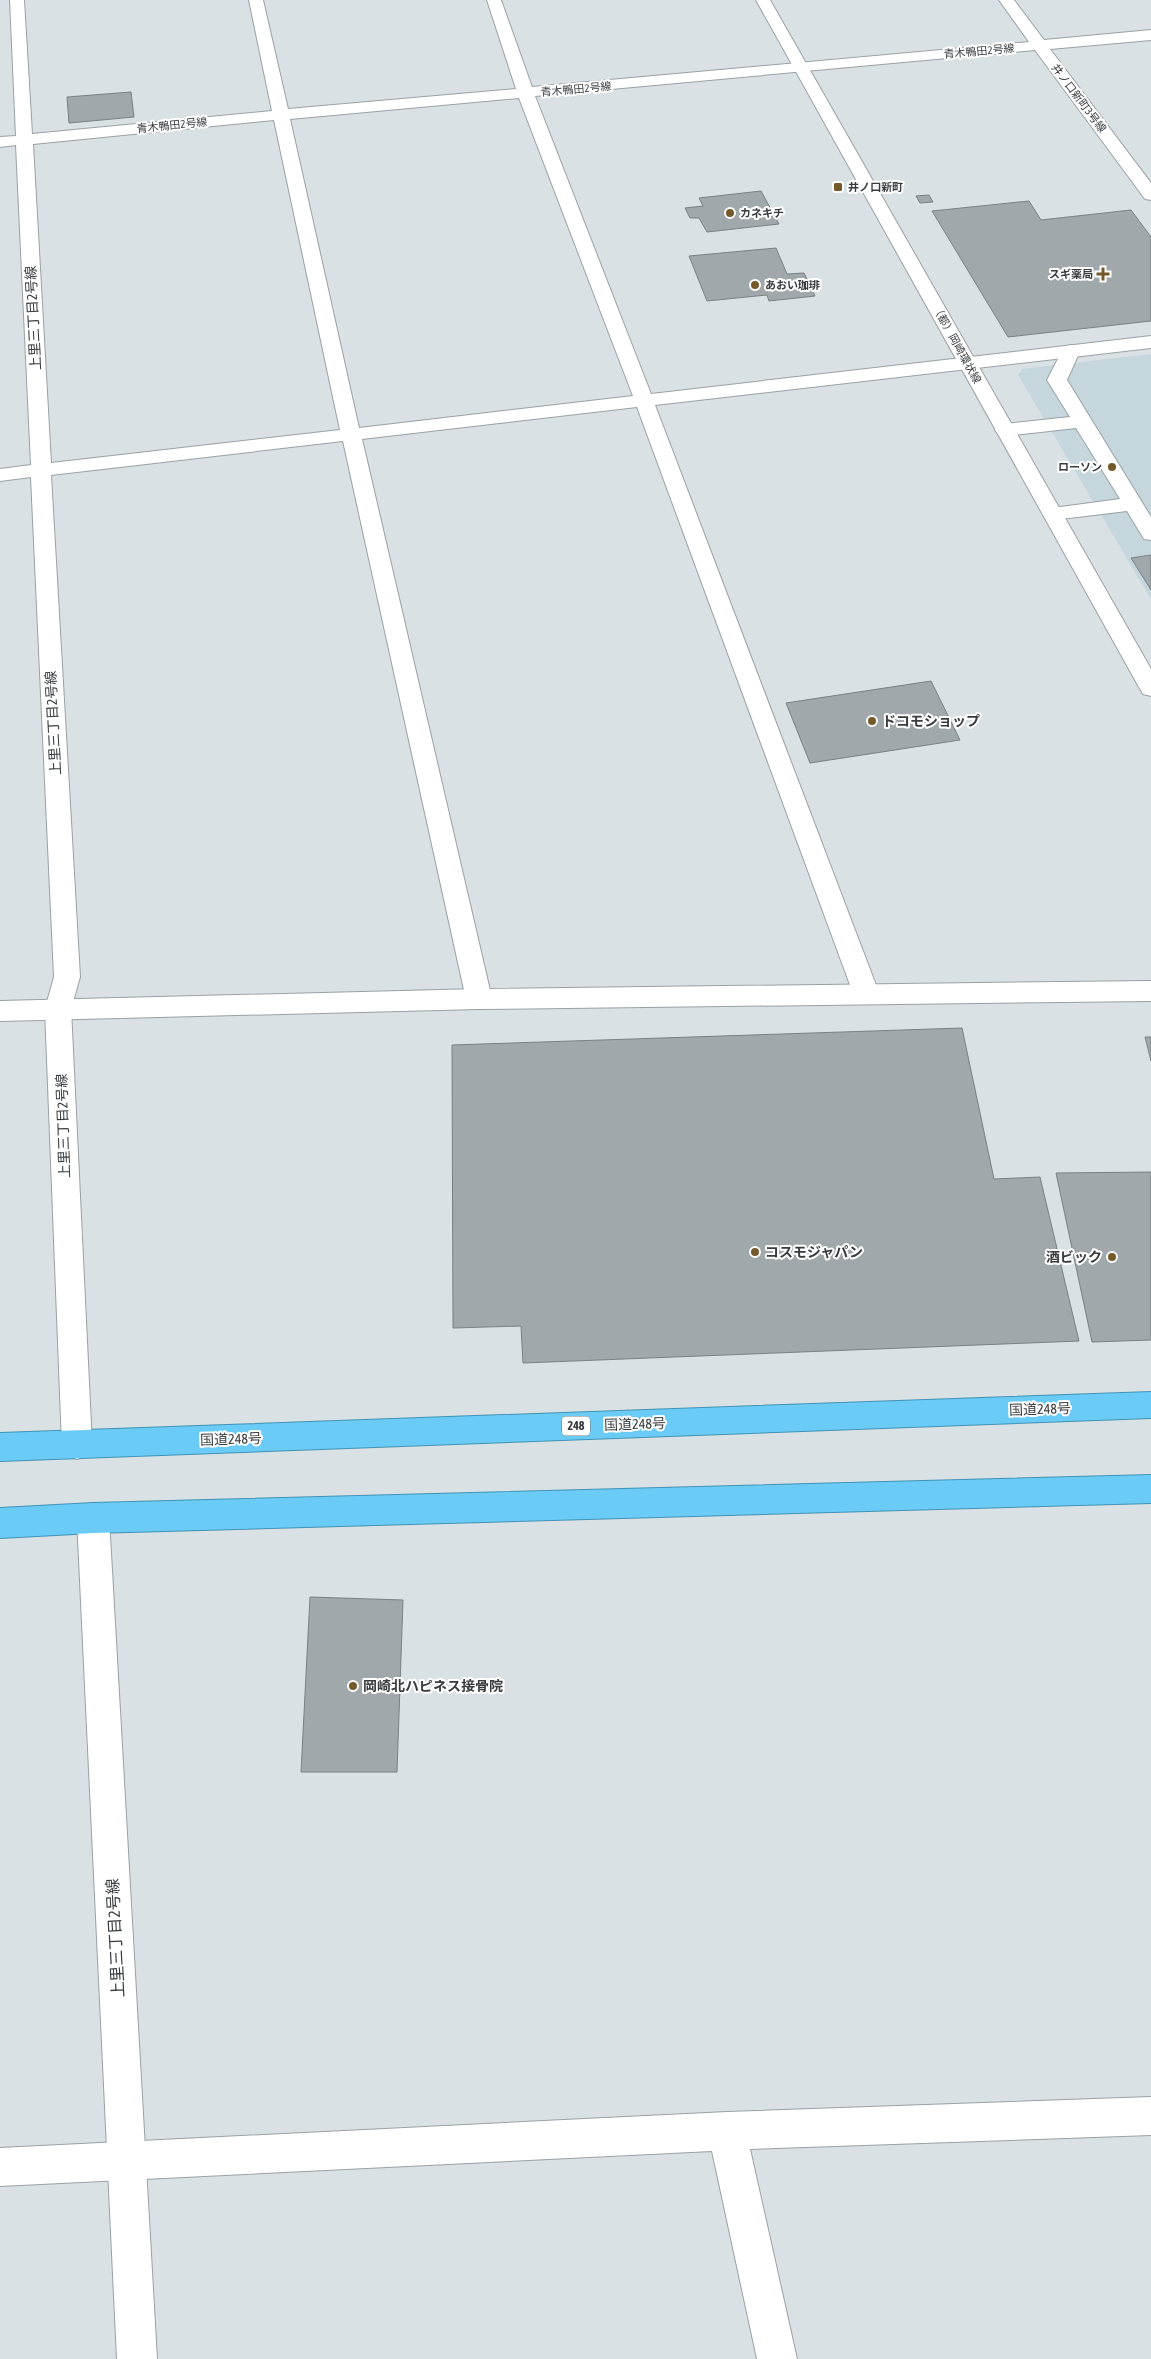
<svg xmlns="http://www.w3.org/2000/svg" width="1151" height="2359" font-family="'Asap Condensed','Noto Sans JP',sans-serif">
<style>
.built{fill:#c6d6dd}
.building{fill:#a0a8ac;stroke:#788084}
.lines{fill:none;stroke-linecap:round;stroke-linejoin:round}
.service-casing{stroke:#99a1a5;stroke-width:2}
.minor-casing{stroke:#99a1a5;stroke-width:2}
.tertiary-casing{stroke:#99a1a5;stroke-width:2}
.trunk-casing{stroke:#4192b4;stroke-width:2}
.service{fill:#fff;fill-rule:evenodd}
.minor{fill:#fff;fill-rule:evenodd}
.tertiary{fill:#fff;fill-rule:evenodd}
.trunk{fill:#6accf6;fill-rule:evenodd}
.poi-dot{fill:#74592b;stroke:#fff;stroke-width:2}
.labels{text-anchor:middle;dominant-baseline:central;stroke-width:4;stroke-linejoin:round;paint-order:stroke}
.far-street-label{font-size:11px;fill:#393c3e;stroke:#fff}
.far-poi-label{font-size:11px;font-weight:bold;fill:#393c3e;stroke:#fff;text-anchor:start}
.shield{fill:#fff;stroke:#747678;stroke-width:1}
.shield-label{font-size:12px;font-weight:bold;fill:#393c3e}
.street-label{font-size:14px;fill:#393c3e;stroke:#fff}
.poi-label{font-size:14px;font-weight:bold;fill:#393c3e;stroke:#fff;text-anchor:start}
.near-street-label{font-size:16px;fill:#393c3e;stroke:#fff}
</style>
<rect width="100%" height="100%" fill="#d9e1e5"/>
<!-- built -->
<path class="built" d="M 1151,354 L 1151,599 L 1018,375 L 1022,369 Z"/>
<!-- building -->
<path class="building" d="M 131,92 L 134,117 L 69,123 L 67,97 Z
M 761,191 L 779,224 L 707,232 L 699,218 L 690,218 L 685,208 L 703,206 L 699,198 Z
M 929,195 L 933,202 L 920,203 L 916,196 Z
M 1029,201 L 1041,220 L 1131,210 L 1151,237 L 1151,321 L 1008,337 L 932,211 Z
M 776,248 L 787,274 L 804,273 L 815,296 L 769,301 L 767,295 L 707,301 L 689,256 Z
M 1151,555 L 1151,590 L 1131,558 Z
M 931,681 L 960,740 L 810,763 L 786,703 Z
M 962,1028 L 994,1179 L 1040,1177 L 1079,1341 L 523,1363 L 521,1326 L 453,1328 L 452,1045 Z
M 1145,1037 L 1151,1037 L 1151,1061 Z
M 1151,1172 L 1151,1340 L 1092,1342 L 1056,1173 Z
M 310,1597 L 403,1600 L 397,1772 L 301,1772 Z"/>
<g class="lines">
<defs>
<path id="service" d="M 1071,345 L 1078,347 L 1080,351 L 1067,380 L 1151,517 L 1151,540 L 1144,539 L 1127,511 L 1053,520 L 1046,518 L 1043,514 L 1046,510 L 1053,508 L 1120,499 L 1076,428 L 1005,436 L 998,434 L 995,430 L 998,426 L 1005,424 L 1070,417 L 1047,380 L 1062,351 L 1064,347 Z"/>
<path id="minor" d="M 10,0 L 24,0 L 32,134 L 272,111 L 249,0 L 263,0 L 288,109 L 516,89 L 487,0 L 501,0 L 532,87 L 1029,42 L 999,0 L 1014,0 L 1044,40 L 1151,30 L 1151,40 L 1050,49 L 1151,183 L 1151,200 L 1145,199 L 1035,50 L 535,96 L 651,394 L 1151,336 L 1151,348 L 655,405 L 879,993 L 875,1000 L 866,1003 L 857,1000 L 853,993 L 637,407 L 362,439 L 492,999 L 488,1006 L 479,1009 L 470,1006 L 466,999 L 343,441 L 51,475 L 80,977 L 71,1009 L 92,1445 L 88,1455 L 77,1459 L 66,1455 L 62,1445 L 45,1009 L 54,977 L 31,477 L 0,481 L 0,469 L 31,465 L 16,145 L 0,147 L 0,137 L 16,136 ZM 519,98 L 633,396 L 359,428 L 290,119 ZM 274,120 L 340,430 L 51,463 L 33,144 Z
M 1151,2097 L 1151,2135 L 750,2149 L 797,2359 L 757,2359 L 712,2151 L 0,2186 L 0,2148 L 727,2112 Z"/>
<path id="tertiary" d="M 756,0 L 770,0 L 1151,669 L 1151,696 L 1143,694 L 1140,689 Z
M 1151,981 L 1151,1001 L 479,1009 L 0,1021 L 0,1001 L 479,989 Z
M 93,1503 L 104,1508 L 109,1518 L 157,2359 L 117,2359 L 77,1518 L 82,1508 Z"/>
<path id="trunk" d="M 1151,1392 L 1151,1418 L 0,1461 L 0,1433 Z
M 1151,1475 L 1151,1503 L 93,1533 L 0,1538 L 0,1508 L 93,1503 Z"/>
</defs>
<!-- service casing -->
<use href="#service" class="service-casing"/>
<!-- minor casing -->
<use href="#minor" class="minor-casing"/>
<!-- tertiary casing -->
<use href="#tertiary" class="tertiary-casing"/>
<!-- trunk casing -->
<use href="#trunk" class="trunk-casing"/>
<!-- service -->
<use href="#service" class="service"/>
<!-- minor -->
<use href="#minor" class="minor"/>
<!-- tertiary -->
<use href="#tertiary" class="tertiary"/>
<!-- trunk -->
<use href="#trunk" class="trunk"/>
</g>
<!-- markers -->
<g class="poi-dot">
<rect x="833" y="182" width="10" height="10" rx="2.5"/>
<circle cx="730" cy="213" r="5"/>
<path d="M1100.5 266.5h5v5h5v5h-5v5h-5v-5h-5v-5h5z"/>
<circle cx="755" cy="285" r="5"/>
<circle cx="1112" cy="467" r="5"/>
<circle cx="872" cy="721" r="5"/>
<circle cx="755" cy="1252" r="5"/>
<circle cx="1112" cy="1257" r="5"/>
<circle cx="353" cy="1686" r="5"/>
</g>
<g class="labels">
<!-- far-street labels -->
<g class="far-street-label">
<text transform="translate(979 51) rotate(-5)">青木鴨田2号線</text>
<text transform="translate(576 89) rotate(-5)">青木鴨田2号線</text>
<text transform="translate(1079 98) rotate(53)">井ノ口新町3号線</text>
<text transform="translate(172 125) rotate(-6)">青木鴨田2号線</text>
<text transform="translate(957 344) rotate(61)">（都）岡崎環状線</text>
</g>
<!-- far-poi labels -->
<g class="far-poi-label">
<text x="848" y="187">井ノ口新町</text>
<text x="740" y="213">カネキチ</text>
<text x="1093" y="274" text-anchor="end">スギ薬局</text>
<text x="765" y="285">あおい珈琲</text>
<text x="1102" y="467" text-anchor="end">ローソン</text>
</g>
<!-- shield labels -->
<rect class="shield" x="562" y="1416.5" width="28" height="19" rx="4"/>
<g class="shield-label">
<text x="576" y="1426">248</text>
</g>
<!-- street labels -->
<g class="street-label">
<text transform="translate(33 318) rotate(-93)">上里三丁目2号線</text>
<text transform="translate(53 723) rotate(-93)">上里三丁目2号線</text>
<text transform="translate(63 1126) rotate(-92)">上里三丁目2号線</text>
<text transform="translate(1040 1409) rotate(-2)">国道248号</text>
<text transform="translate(635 1424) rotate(-2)">国道248号</text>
<text transform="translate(231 1439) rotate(-2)">国道248号</text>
</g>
<!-- poi labels -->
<g class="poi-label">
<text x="882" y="721">ドコモショップ</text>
<text x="765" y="1252">コスモジャパン</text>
<text x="1102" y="1257" text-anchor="end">酒ビック</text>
<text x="363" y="1686">岡崎北ハピネス接骨院</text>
</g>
<!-- near-street labels -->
<g class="near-street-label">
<text transform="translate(115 1938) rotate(-93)">上里三丁目2号線</text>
</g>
</g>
</svg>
